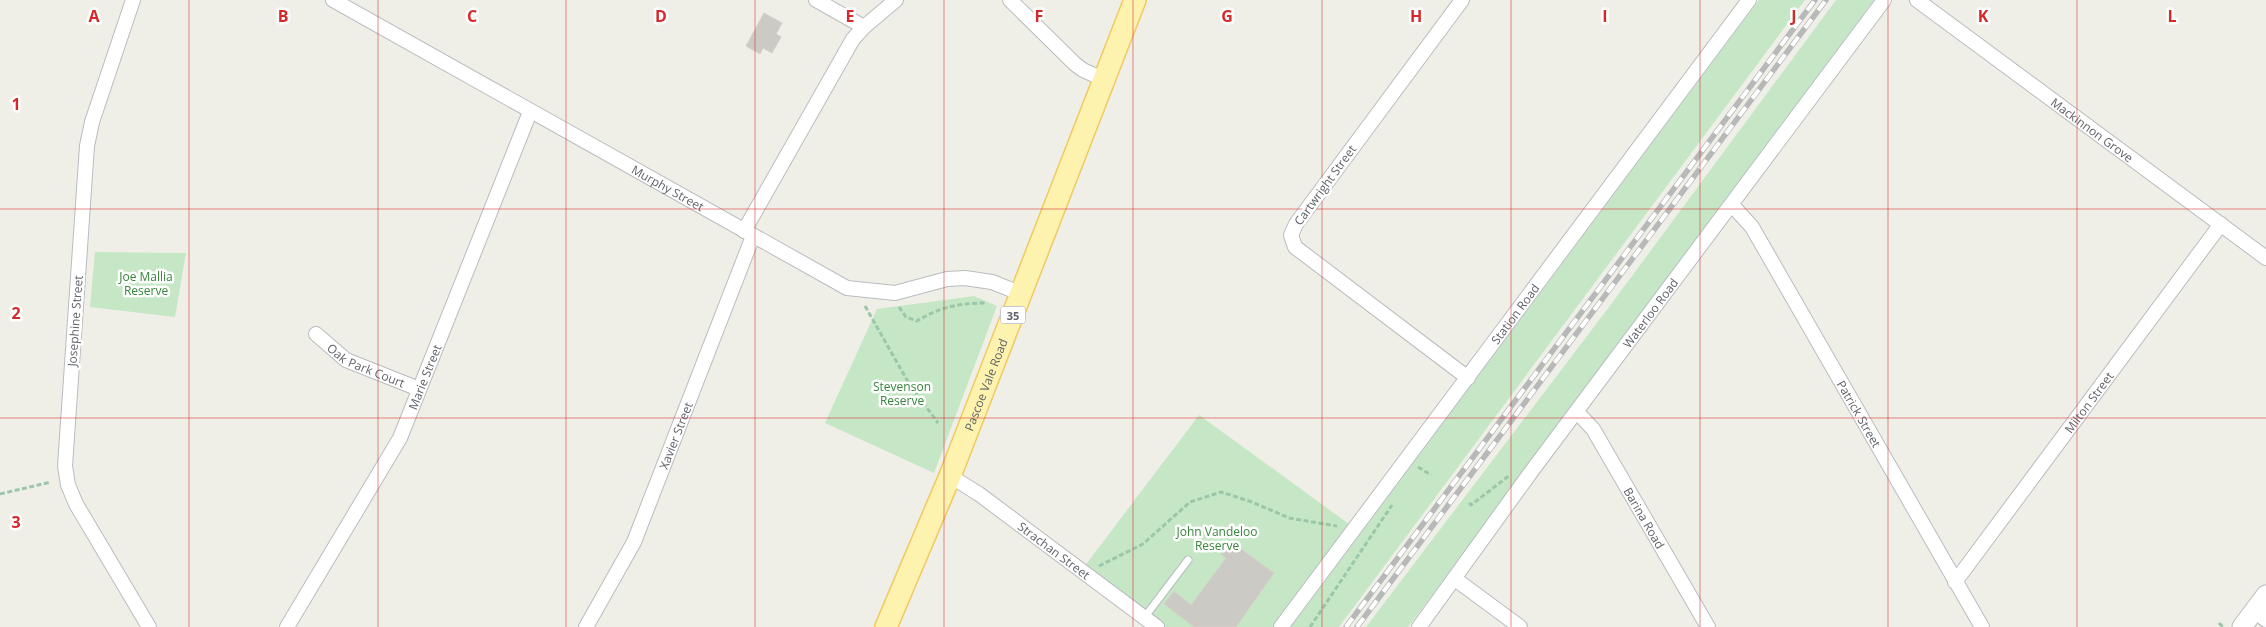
<svg xmlns="http://www.w3.org/2000/svg" width="2266" height="627" font-family="'Open Sans',sans-serif">
<style>
.green{fill:#c5e7c5}
.building{fill:#cccac4;stroke:#d5d1c6}
.lines{fill:none;stroke-linecap:round;stroke-linejoin:round}
.service-casing{stroke:#b9bcc0;stroke-width:9}
.minor-casing{stroke:#b9bcc0;stroke-width:16}
.secondary-casing{stroke:#b8bbc0;stroke-width:21}
.primary-casing{stroke:#f0ca61;stroke-width:24}
.path{stroke:#9cc6a9;stroke-width:3;stroke-dasharray:5 2.5;stroke-linecap:butt}
.service{stroke:#fff;stroke-width:7}
.minor{stroke:#fff;stroke-width:14}
.secondary{stroke:#fff;stroke-width:19}
.primary{stroke:#fef2af;stroke-width:21}
.rail-casing{stroke:#b7b8b8;stroke-width:5.5}
.rail{stroke:#fff;stroke-width:4;stroke-dasharray:11;stroke-linecap:butt}
.grid{fill:none;stroke:#d62828;stroke-width:1;stroke-opacity:0.55}
.labels{text-anchor:middle;dominant-baseline:central;stroke-width:5;stroke-linejoin:round;paint-order:stroke}
.shield{fill:#fff;stroke:#8f9195;stroke-width:1}
.shield-label{font-size:11px;font-weight:bold;fill:#5f6267}
.street-label{font-size:12px;fill:#5f6267;stroke:#fff}
.park-label{font-size:12px;fill:#37863c;stroke:#fff}
.grid-label{font-size:16px;text-anchor:middle;font-weight:bold;fill:#d62828;stroke:#fff;stroke-width:5;stroke-linejoin:round;paint-order:stroke}
</style>
<rect width="100%" height="100%" fill="#f0efe7"/>
<!-- green -->
<path class="green" d="M 1759,0 L 1805,0 L 1339,627 L 1291,627 Z
M 1836,0 L 1874,0 L 1408,627 L 1366,627 L 1612,303 Z
M 95,252 L 186,253 L 175,317 L 90,307 Z
M 974,296 L 997,306 L 934,473 L 825,423 L 877,309 Z
M 1199,415 L 1360,532 L 1289,627 L 1158,627 L 1081,571 Z"/>
<!-- building -->
<path class="building" d="M 764,13 L 782,23 L 776,34 L 781,37 L 772,53 L 763,48 L 760,54 L 746,46 Z
M 1230,541 L 1274,573 L 1236,627 L 1194,627 L 1164,604 L 1174,591 L 1191,605 L 1226,558 L 1221,554 Z"/>
<g class="lines">
<defs>
<path id="service" d="M 1144,618 L 1188,560"/>
<g id="minor">
<path d="M 133,0 L 92,122 L 87,146 L 65,466 L 68,485 L 76,504 L 149,627"/>
<path id="s1" d="M 333,0 L 847,288 L 895,293 L 947,279 L 965,278 L 992,282 L 1022,294"/>
<path d="M 816,0 L 864,27"/>
<path d="M 1010,0 L 1075,64 L 1083,70 L 1105,80"/>
<path d="M 1462,0 L 1296,224 L 1291,235 L 1295,247 L 1468,378"/>
<path id="s2" d="M 1917,0 L 2266,258"/>
<path id="s3" d="M 1732,205 L 1752,227 L 1982,627"/>
<path d="M 744,231 L 853,39 L 864,27 L 896,0"/>
<path id="s4" d="M 316,334 L 346,360 L 419,389"/>
<path id="s5" d="M 1577,412 L 1593,429 L 1708,627"/>
<path id="s6" d="M 950,476 L 979,494 L 1157,627"/>
<path d="M 1455,579 L 1520,627"/>
<path id="s7" d="M 1955,582 L 2221,224"/>
<path d="M 2254,611 L 2266,620"/>
<path id="s8" d="M 287,627 L 400,438 L 530,112"/>
<path id="s9" d="M 586,627 L 634,542 L 753,236"/>
<path id="s10" d="M 1281,627 L 1749,0"/>
<path id="s11" d="M 1419,627 L 1531,472 L 1884,0"/>
</g>
<path id="secondary" d="M 2242,627 L 2266,595"/>
<g id="primary">
<path id="s12" d="M 886,627 L 950,476 L 1135,0"/>
</g>
</defs>
<!-- service casing -->
<use href="#service" class="service-casing"/>
<!-- minor casing -->
<use href="#minor" class="minor-casing"/>
<!-- secondary casing -->
<use href="#secondary" class="secondary-casing"/>
<!-- primary casing -->
<use href="#primary" class="primary-casing"/>
<!-- path -->
<path class="path" d="M 865,306 L 907,380 L 938,423
M 899,307 L 906,317 L 917,321 C 939,307 960,303 986,303
M 1418,467 L 1431,475
M 0,494 L 51,482
M 1469,503 L 1471,505 L 1510,475
M 1099,566 L 1143,544 L 1190,502 L 1221,492 L 1252,502 L 1289,518 L 1337,526
M 2219,623 L 2223,627
M 1310,627 L 1392,505"/>
<!-- service -->
<use href="#service" class="service"/>
<!-- minor -->
<use href="#minor" class="minor"/>
<!-- secondary -->
<use href="#secondary" class="secondary"/>
<!-- primary -->
<use href="#primary" class="primary"/>
<defs>
<path id="rail" d="M 1346,627 L 1815,0
M 1357,627 L 1826,0"/>
</defs>
<!-- rail casing -->
<use href="#rail" class="rail-casing"/>
<!-- rail -->
<use href="#rail" class="rail"/>
</g>
<!-- grid -->
<path class="grid" d="M 189,0 L 189,627M 378,0 L 378,627M 566,0 L 566,627M 755,0 L 755,627M 944,0 L 944,627M 1133,0 L 1133,627M 1322,0 L 1322,627M 1511,0 L 1511,627M 1700,0 L 1700,627M 1888,0 L 1888,627M 2077,0 L 2077,627M 0,209 L 2266,209M 0,418 L 2266,418"/>
<g class="labels">
<!-- shield labels -->
<rect class="shield" x="1000.5" y="306.5" width="25" height="17" rx="4"/>
<g class="shield-label">
<text x="1013" y="315">35</text>
</g>
<!-- street labels -->
<g class="street-label">
<text stroke="none"><textPath href="#s2" startOffset="218">Mackinnon Grove</textPath></text>
<text transform="translate(1325 185) rotate(-54)">Cartwright Street</text>
<text stroke="none"><textPath href="#s1" startOffset="384">Murphy Street</textPath></text>
<text stroke="none"><textPath href="#s11" startOffset="390">Waterloo Road</textPath></text>
<text stroke="none"><textPath href="#s10" startOffset="391">Station Road</textPath></text>
<text transform="translate(75 321) rotate(-86)">Josephine Street</text>
<text stroke="none"><textPath href="#s4" startOffset="60">Oak Park Court</textPath></text>
<text stroke="none"><textPath href="#s8" startOffset="286">Marie Street</textPath></text>
<text stroke="none"><textPath href="#s12" startOffset="262">Pascoe Vale Road</textPath></text>
<text stroke="none"><textPath href="#s7" startOffset="224">Milton Street</textPath></text>
<text stroke="none"><textPath href="#s3" startOffset="245">Patrick Street</textPath></text>
<text stroke="none"><textPath href="#s9" startOffset="212">Xavier Street</textPath></text>
<text stroke="none"><textPath href="#s5" startOffset="126">Barina Road</textPath></text>
<text stroke="none"><textPath href="#s6" startOffset="128">Strachan Street</textPath></text>
</g>
<!-- park labels -->
<g class="park-label">
<text x="146" y="276">Joe Mallia<tspan x="146" dy="14">Reserve</tspan></text>
<text x="902" y="386">Stevenson<tspan x="902" dy="14">Reserve</tspan></text>
<text x="1217" y="531">John Vandeloo<tspan x="1217" dy="14">Reserve</tspan></text>
</g>
</g>
<g class="grid-label">
<text x="94" y="22">A</text>
<text x="283" y="22">B</text>
<text x="472" y="22">C</text>
<text x="661" y="22">D</text>
<text x="850" y="22">E</text>
<text x="1039" y="22">F</text>
<text x="1227" y="22">G</text>
<text x="1416" y="22">H</text>
<text x="1605" y="22">I</text>
<text x="1794" y="22">J</text>
<text x="1983" y="22">K</text>
<text x="2172" y="22">L</text>
<text x="16" y="110">1</text>
<text x="16" y="319">2</text>
<text x="16" y="528">3</text>
</g>
</svg>
